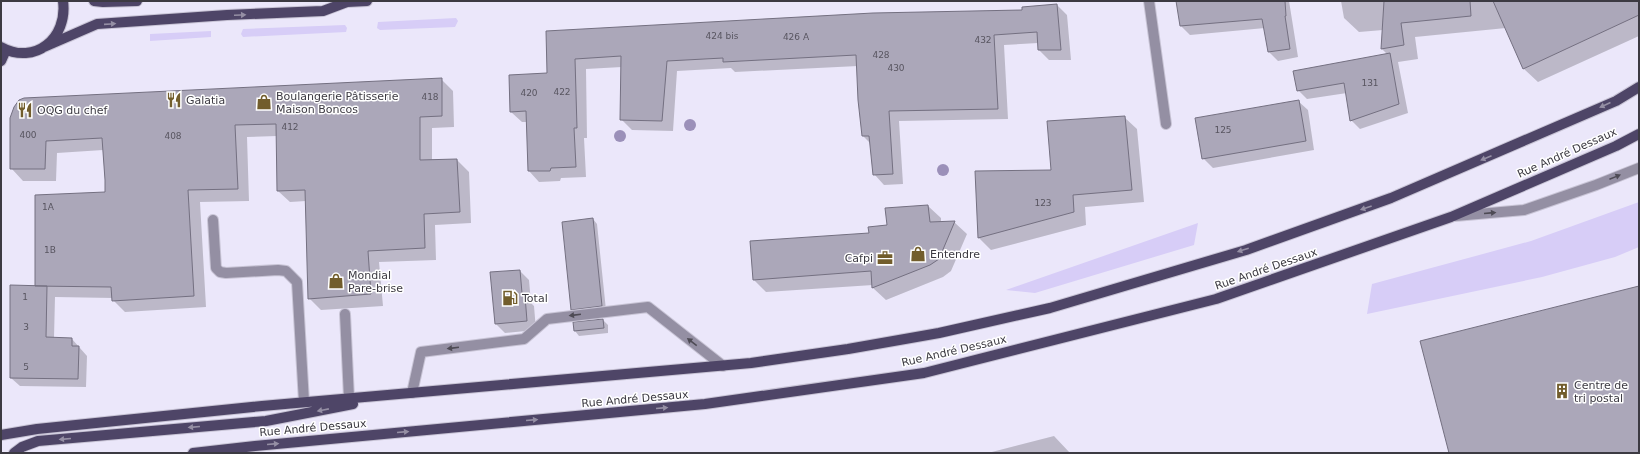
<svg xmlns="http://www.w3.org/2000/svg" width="1640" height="454" font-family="'DejaVu Sans',sans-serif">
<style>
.green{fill:#d7cdf7}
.shadow{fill:#0003}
.building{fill:#aba7b9;stroke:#747081}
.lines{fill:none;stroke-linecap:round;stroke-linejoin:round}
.minor-casing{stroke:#c8c4d5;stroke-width:12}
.major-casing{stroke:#c8c4d5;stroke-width:12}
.minor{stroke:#948fa3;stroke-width:10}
.major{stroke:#4e4567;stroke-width:10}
.tree{fill:#9b90b9}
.oneway{fill:#958fa4}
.oneway2{fill:#4e4b55}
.labels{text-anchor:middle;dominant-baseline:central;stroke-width:3;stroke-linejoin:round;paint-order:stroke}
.number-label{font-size:9px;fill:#585560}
.poi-label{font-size:11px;fill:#3c3a42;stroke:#fff;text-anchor:start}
.street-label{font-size:11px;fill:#3c3a42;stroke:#fff}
</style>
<rect width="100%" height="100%" fill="#ebe7fa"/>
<!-- green -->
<path class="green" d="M 456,18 L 458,21 L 455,27 L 380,30 L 377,28 L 378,22 Z
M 345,25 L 347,28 L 346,32 L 243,37 L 241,34 L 243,29 Z
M 211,31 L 211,37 L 150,41 L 150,34 Z
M 1639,202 L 1639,247 L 1615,257 L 1542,277 L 1367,314 L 1372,284 L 1531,241 Z
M 1198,223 L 1194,245 L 1035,293 L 1006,290 Z"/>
<!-- shadow -->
<path class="shadow" d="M 1177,1 L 1289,1 L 1298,57 L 1278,61 L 1269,52 L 1265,28 L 1190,35 L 1181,26 Z
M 1341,1 L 1639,1 L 1639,36 L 1538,82 L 1523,68 L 1506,28 L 1415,37 L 1418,59 L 1398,62 L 1408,113 L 1360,129 L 1351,120 L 1347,93 L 1307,99 L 1298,90 L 1388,55 L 1382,49 L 1383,30 L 1359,32 L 1344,18 Z
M 1057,5 L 1067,15 L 1071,60 L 1049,60 L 1039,50 L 1038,43 L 1004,45 L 1008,119 L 899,121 L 903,184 L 884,185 L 874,174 L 871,144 L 863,136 L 858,66 L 735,72 L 731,68 L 677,71 L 673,131 L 632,130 L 622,120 L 622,67 L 586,69 L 587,138 L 584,138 L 586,177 L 561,178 L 560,181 L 539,182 L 529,171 L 527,122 L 522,122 L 511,112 L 548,74 L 547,32 L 1023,11 Z
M 441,79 L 453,91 L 454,127 L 432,128 L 432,161 L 457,160 L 469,172 L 471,223 L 435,225 L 436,260 L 379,262 L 383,306 L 321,310 L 309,298 L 306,201 L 290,202 L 278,191 L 277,136 L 247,137 L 249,201 L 200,202 L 206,307 L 125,312 L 113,300 L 113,298 L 55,297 L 54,338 L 72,339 L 87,356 L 86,387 L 20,386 L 11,378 L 38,287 L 106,193 L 103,150 L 57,153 L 56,181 L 23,181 L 12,169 L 11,119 Z
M 1298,101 L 1308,110 L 1314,150 L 1213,168 L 1203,158 Z
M 1124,117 L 1137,129 L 1144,202 L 1085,207 L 1086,225 L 991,250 L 979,238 Z
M 928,206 L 941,218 L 941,223 L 954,222 L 967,234 L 951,271 L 943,277 L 886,300 L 873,288 L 873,285 L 766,292 L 754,280 L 888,226 Z
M 593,219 L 597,224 L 606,310 L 577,314 L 572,309 Z
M 520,271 L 529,280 L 531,303 L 534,306 L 536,330 L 505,333 L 496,324 L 491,273 Z
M 603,320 L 608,325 L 608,333 L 579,336 L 575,331 L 574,323 Z
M 1054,436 L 1070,453 L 988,453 Z"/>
<!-- building -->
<path class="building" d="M 1176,1 L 1285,1 L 1286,16 L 1285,16 L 1290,49 L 1268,52 L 1262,19 L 1180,26 Z
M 1384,1 L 1470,1 L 1471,16 L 1401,23 L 1404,45 L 1381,49 Z
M 1493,1 L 1639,1 L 1639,15 L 1523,69 Z
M 1057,4 L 1061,50 L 1038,50 L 1037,32 L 994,35 L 998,109 L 889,111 L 893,174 L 873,175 L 869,136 L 862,136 L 858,100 L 856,55 L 723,62 L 723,58 L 667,61 L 662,121 L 620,120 L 621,56 L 575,59 L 577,128 L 574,128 L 576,167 L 551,168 L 550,171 L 528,171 L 526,111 L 510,112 L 509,75 L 547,73 L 546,31 L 873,13 L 1022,10 L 1022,7 Z
M 1390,53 L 1399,104 L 1350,121 L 1344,83 L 1297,91 L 1293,71 Z
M 442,78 L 442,116 L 420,117 L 420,160 L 457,159 L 460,212 L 424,214 L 425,248 L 368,251 L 371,294 L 308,299 L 305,190 L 277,191 L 276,124 L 235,125 L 238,189 L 188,190 L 194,296 L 112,301 L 111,287 L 35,286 L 35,195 L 105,192 L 105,180 L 102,138 L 46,141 L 45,169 L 10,169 L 10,118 L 14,107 L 19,100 L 24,98 Z
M 1299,100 L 1306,141 L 1202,159 L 1195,118 Z
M 1125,116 L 1132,190 L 1073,195 L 1074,212 L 978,238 L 975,171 L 1051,170 L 1047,121 Z
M 928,205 L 930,222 L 955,221 L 939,259 L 930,265 L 872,288 L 871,271 L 753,280 L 750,241 L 869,233 L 868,227 L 887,225 L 885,208 Z
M 593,218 L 602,306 L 571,310 L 562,222 Z
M 520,270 L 522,293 L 525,296 L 527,321 L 495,324 L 490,272 Z
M 10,285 L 47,286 L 46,337 L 72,338 L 72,346 L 79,346 L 78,379 L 10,378 Z
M 1639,286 L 1639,453 L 1449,453 L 1420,341 Z
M 603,319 L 604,328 L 574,331 L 573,322 Z"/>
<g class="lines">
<defs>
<path id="minor" d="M 1149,1 L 1166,124
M 1455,216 L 1524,210 L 1596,185 L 1639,168
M 213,220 L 216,268 L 220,272 L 226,273 L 278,270 L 286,271 L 297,282 L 304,402
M 345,314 L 349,398
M 412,393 L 421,352 L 524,339 L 547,319 L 648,307 L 723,366"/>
<path id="major" d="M 94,1 L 103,2 L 137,1
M 1,47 C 35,66 68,38 63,1
M 44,47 L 97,24 L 227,15 L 323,11 L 347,2 L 367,1
M 1,61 L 6,50
M 1,435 L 37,429 L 262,406 L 751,363 L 848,349 L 939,333 L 1050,308 L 1246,250 L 1391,198 L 1616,101 L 1639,87
M 14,453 L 22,447 L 38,441 L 266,421 L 353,404
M 193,453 L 255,446 L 705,404 L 924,373 L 1216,299 L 1451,217 L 1616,146 L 1639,134"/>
</defs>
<!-- minor casing -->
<use href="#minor" class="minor-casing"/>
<!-- major casing -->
<use href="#major" class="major-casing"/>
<!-- minor -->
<use href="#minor" class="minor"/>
<!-- major -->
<use href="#major" class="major"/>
</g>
<!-- trees -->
<g class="tree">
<circle cx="690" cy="125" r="6"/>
<circle cx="620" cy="136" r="6"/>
<circle cx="943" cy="170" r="6"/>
</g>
<!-- one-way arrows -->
<defs><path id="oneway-solid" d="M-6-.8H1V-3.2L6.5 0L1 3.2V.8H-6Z"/></defs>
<g class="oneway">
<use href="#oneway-solid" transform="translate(240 15) rotate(-2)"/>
<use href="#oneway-solid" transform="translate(110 24) rotate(-4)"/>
<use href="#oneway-solid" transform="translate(1605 105) rotate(156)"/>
<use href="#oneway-solid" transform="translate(1486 158) rotate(157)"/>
<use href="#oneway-solid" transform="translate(1366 208) rotate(161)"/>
<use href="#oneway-solid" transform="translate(1243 250) rotate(163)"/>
<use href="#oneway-solid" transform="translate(662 408) rotate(-5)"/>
<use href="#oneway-solid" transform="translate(323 410) rotate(169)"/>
<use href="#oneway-solid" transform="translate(532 420) rotate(-5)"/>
<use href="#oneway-solid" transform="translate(194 427) rotate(175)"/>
<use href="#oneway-solid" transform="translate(403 432) rotate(-5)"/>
<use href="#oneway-solid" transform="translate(65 439) rotate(175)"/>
<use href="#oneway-solid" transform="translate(273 444) rotate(-5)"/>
</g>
<g class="oneway2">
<use href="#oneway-solid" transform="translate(1615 177) rotate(-22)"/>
<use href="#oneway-solid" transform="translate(1490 213) rotate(-5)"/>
<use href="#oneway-solid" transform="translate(575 315) rotate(173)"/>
<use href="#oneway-solid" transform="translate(692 342) rotate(-142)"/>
<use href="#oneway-solid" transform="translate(453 348) rotate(173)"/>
</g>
<!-- icons -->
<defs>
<symbol id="restaurant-bare" viewBox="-9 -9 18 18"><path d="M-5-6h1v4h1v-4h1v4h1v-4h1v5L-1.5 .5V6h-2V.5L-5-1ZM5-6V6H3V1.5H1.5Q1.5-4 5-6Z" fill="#725d2c" stroke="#fff" stroke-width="2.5" paint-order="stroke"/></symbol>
<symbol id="shop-bare" viewBox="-9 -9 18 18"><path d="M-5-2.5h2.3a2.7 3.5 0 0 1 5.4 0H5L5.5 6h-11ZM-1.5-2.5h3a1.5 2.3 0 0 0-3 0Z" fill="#725d2c" stroke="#fff" stroke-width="2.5" paint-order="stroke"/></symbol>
<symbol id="office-bare" viewBox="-9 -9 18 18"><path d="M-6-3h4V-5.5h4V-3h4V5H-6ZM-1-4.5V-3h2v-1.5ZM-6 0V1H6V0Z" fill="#725d2c" stroke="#fff" stroke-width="2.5" paint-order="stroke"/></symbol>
<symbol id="fuel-bare" viewBox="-9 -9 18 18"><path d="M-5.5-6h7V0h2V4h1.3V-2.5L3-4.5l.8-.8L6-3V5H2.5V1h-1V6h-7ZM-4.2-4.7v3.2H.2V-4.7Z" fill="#725d2c" stroke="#fff" stroke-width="2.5" paint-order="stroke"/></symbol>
<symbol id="building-bare" viewBox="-9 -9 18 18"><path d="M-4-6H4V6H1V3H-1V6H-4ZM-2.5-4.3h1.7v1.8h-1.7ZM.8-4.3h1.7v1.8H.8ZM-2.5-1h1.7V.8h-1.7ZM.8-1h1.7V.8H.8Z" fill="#725d2c" stroke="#fff" stroke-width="2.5" paint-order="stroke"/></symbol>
</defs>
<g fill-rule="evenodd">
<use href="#restaurant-bare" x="163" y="89" width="22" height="22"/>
<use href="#shop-bare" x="253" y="91" width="22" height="22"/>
<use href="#restaurant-bare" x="14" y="99" width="22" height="22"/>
<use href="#shop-bare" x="907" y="243" width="22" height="22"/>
<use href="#office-bare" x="874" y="247" width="22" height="22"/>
<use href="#shop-bare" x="325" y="270" width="22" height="22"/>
<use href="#fuel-bare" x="499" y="287" width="22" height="22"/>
<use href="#building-bare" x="1551" y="380" width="22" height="22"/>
</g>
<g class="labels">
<!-- number labels -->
<g class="number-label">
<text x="722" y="36">424 bis</text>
<text x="796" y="37">426 A</text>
<text x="983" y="40">432</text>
<text x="881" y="55">428</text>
<text x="896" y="68">430</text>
<text x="1370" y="83">131</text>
<text x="562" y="92">422</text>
<text x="529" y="93">420</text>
<text x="430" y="97">418</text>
<text x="290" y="127">412</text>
<text x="1223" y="130">125</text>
<text x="28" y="135">400</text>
<text x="173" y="136">408</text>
<text x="1043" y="203">123</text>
<text x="48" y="207">1A</text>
<text x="50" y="250">1B</text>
<text x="25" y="297">1</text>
<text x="26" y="327">3</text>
<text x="26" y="367">5</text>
</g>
<!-- poi labels -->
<g class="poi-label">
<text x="276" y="96">Boulangerie Pâtisserie<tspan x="276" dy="13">Maison Boncos</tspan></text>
<text x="186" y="100">Galatia</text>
<text x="37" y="110">OQG du chef</text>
<text x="930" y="254">Entendre</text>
<text x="873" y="258" text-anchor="end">Cafpi</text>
<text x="348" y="275">Mondial<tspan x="348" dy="13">Pare-brise</tspan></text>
<text x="522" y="298">Total</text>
<text x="1574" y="385">Centre de<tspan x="1574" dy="13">tri postal</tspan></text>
</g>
<!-- street labels -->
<g class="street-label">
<text transform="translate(1567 153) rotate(-24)">Rue André Dessaux</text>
<text transform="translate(1266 269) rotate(-19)">Rue André Dessaux</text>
<text transform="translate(954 351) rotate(-13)">Rue André Dessaux</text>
<text transform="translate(635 399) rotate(-5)">Rue André Dessaux</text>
<text transform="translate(313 428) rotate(-5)">Rue André Dessaux</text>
</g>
</g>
<!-- border -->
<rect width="1640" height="454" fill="none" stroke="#3c3a42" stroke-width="4"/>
</svg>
